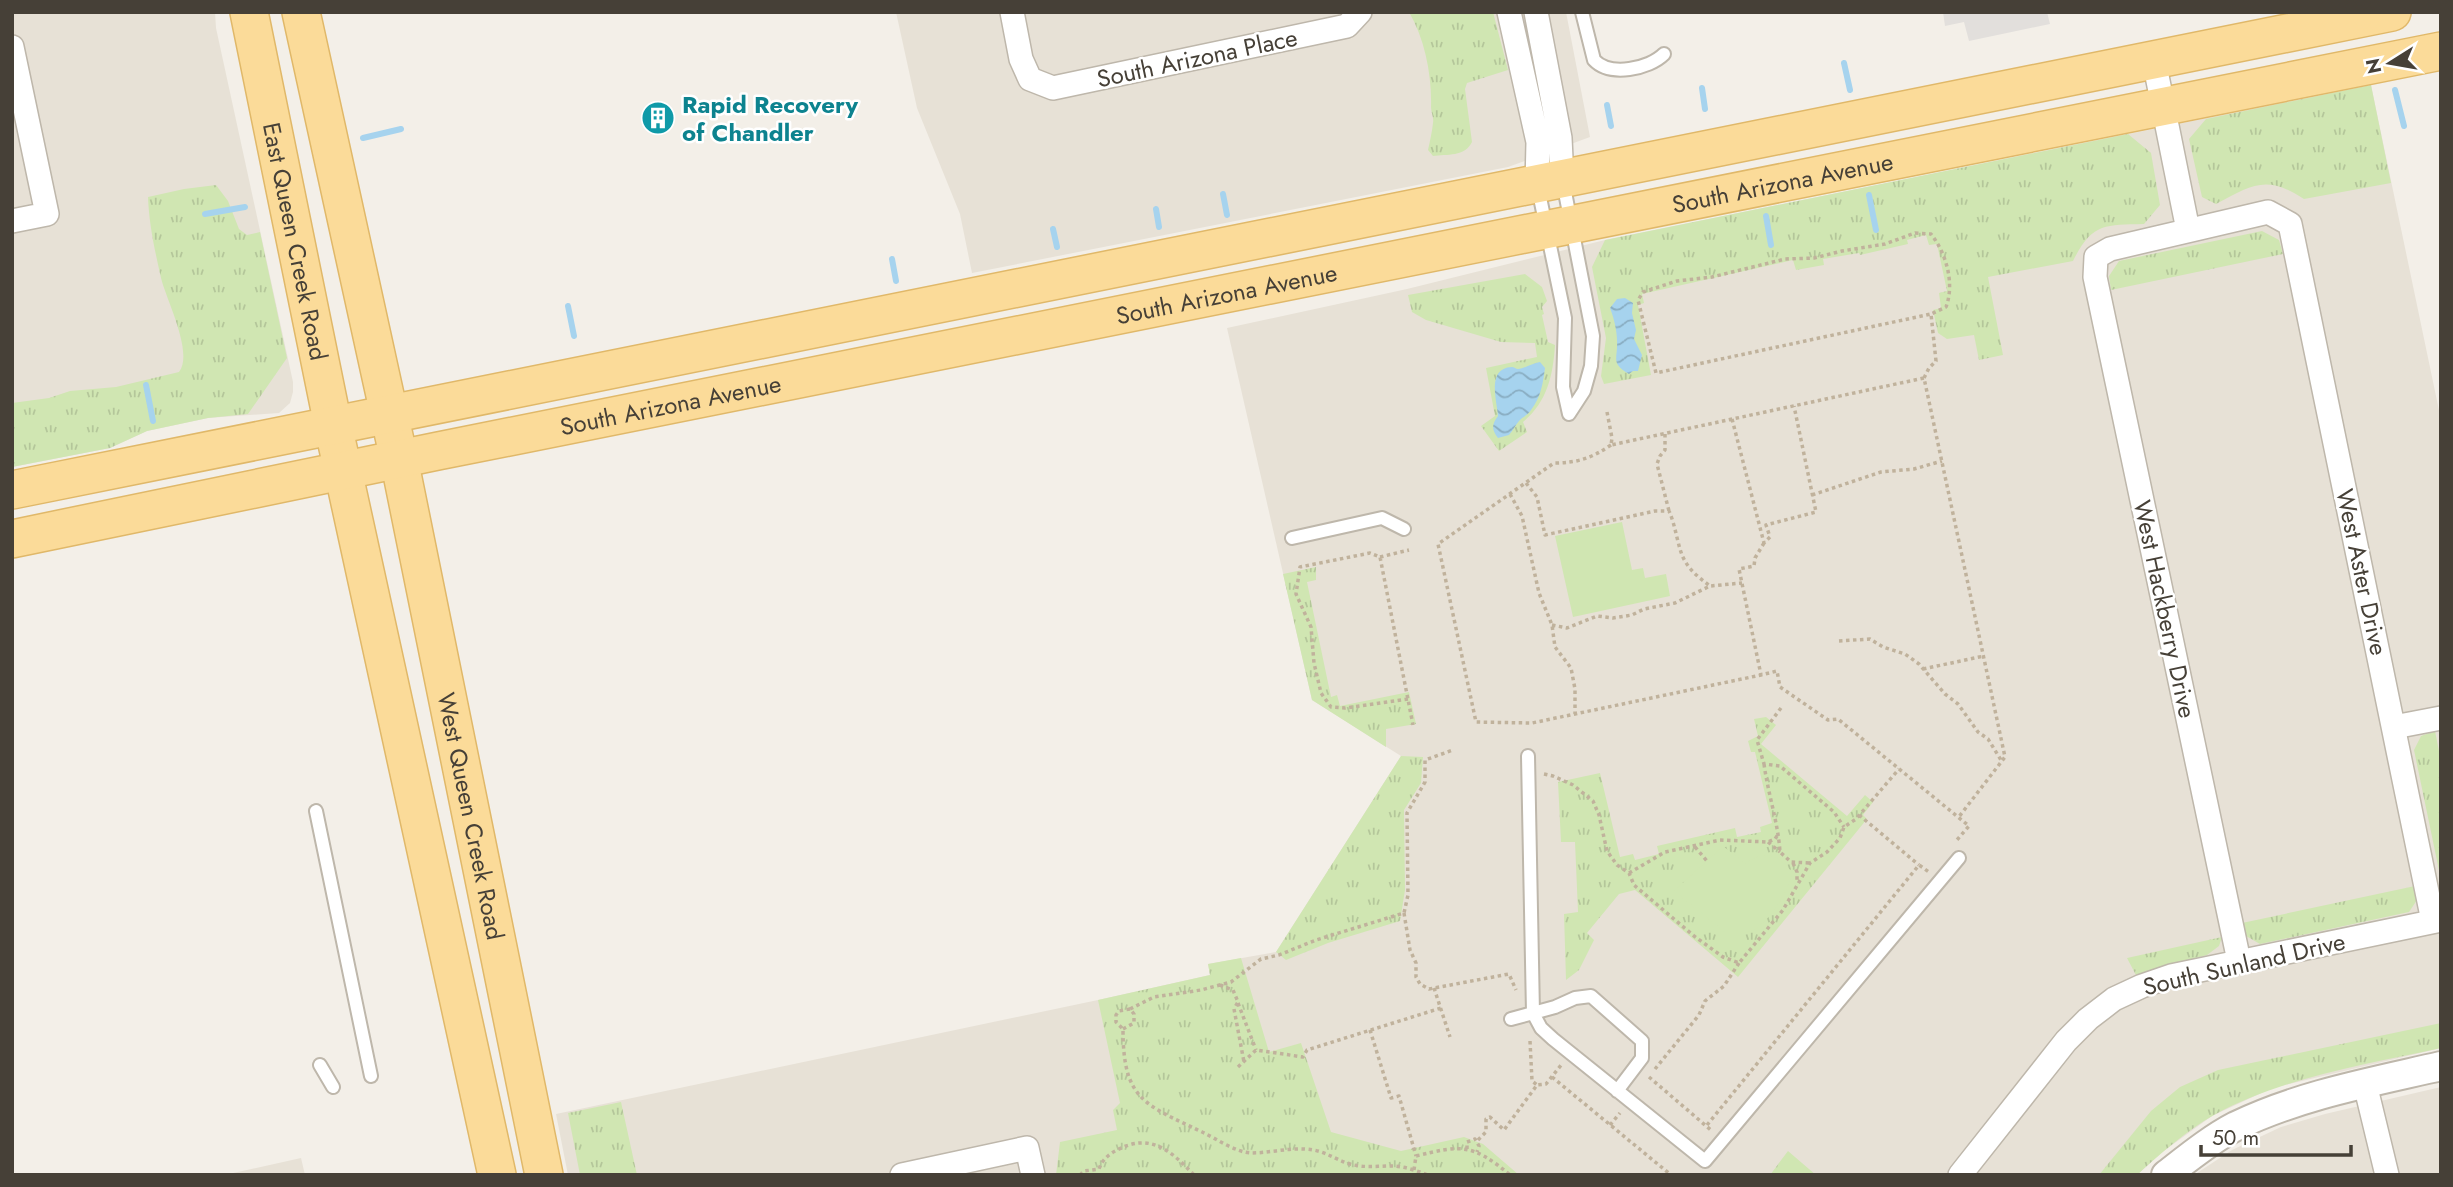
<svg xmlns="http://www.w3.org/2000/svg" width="2453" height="1187" font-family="Jost,sans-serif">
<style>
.residential{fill:#e7e1d6}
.grass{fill:url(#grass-tufts)}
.garden{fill:#d0e6b2}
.parking{fill:#e2dfdc}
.water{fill:url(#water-waves)}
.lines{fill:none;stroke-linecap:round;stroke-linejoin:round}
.stream{stroke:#a6d3ee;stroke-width:6}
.service-casing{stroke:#beb7ab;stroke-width:16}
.minor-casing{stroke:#beb7ab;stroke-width:26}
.tertiary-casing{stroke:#beb7ab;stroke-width:32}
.primary-casing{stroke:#e0b869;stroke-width:40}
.path{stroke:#c0b29c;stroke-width:3.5;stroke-dasharray:3.5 3.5;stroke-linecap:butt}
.service{stroke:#fff;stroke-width:12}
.minor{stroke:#fff;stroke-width:23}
.tertiary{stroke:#fff;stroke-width:28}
.primary{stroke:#fbdb99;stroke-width:37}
.labels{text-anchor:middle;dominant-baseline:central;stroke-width:5;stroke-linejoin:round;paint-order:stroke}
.street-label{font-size:24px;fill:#464037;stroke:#fff}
.culture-label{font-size:24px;font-weight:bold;fill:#0d838f;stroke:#fff;text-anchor:start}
</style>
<defs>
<pattern id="grass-tufts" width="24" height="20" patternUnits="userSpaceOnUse" patternTransform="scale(1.75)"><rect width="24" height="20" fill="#d0e6b2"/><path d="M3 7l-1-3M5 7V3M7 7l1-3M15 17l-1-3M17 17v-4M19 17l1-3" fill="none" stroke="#b4c69a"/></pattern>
<pattern id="water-waves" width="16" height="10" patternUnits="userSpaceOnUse" patternTransform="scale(1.75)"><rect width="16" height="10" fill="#a6d3ee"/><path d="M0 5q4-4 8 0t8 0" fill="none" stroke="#89adc2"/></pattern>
</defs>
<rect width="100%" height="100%" fill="#f3efe8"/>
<!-- residential -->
<path class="residential" d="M 12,12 L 215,12 L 216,28 L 293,382 L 293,392 L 290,403 L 279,413 L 208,418 L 147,431 L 110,448 L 12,467 Z
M 896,12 L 1566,12 L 1590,137 L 1508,167 L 972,273 L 960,214 L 917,108 Z
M 2371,85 L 2441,420 L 2441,1048 L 2272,1088 L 2212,1116 L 2161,1153 L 2137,1175 L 568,1175 L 556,1114 L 1098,1000 L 1210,975 L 1208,964 L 1276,952 L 1401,756 L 1312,700 L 1227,328 L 1407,289 L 1605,240 Z
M 2441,1087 L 2441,1175 L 2194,1175 L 2232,1150 L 2281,1127 L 2325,1114 Z
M 301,1158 L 305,1175 L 224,1175 Z"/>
<!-- grass -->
<path class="grass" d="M 1409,12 L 1493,12 L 1508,70 L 1467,83 L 1465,89 L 1472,142 C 1465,157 1447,154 1433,156 L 1428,150 C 1430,141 1432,132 1433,123 C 1434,117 1431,113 1431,107 C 1432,76 1425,39 1409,12 Z
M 2371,85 L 2391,183 L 2304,199 C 2266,174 2252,185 2216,204 L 2202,197 L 2189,139 L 2206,119 Z
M 2128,134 L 2151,153 L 2160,205 L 2144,224 C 2104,225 2092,223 2073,261 L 1988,277 L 2003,355 L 1979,360 L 1974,335 L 1947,339 L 1938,333 L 1933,310 L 1941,308 L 1939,293 L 1947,291 L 1937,244 L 1929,245 L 1926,235 L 1907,240 L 1908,244 L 1860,255 L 1859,253 L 1823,259 L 1824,265 L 1796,270 L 1793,260 L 1642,294 L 1644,303 L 1638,305 L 1651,375 L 1604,384 L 1601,376 L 1606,338 L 1592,267 L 1605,240 Z
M 216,185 L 228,201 L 239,229 L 247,235 L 260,232 L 287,358 L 248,414 L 208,418 L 147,431 L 110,448 L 12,467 L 12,403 L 49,398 L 70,391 L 116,387 L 179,372 C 194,353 166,299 161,278 C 155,251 149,225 148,197 L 184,189 Z
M 2262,231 L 2279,240 L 2283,254 L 2111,290 L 2109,276 L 2119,261 Z
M 1525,274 L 1542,287 L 1547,301 L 1542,307 L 1544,314 L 1542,315 L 1548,342 L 1555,345 C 1553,376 1547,402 1523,422 L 1527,432 L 1499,451 L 1481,426 L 1495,416 L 1486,368 L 1537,357 L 1535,343 L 1501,342 L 1426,320 L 1412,312 L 1408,295 Z
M 1316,567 L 1316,580 L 1307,582 L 1331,697 L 1337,695 L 1340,706 L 1409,692 L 1416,724 L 1386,729 L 1386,747 L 1312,700 L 1283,574 Z
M 1766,717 L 1776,725 L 1761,744 L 1847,816 L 1865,795 L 1873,802 L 1863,815 L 1867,819 L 1738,977 L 1635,890 L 1619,894 L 1587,933 L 1594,940 L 1579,970 L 1566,980 L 1564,914 L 1578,912 L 1575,842 L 1561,842 L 1558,782 L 1600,773 L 1620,857 L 1633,854 L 1635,860 L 1659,854 L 1657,846 L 1735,828 L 1737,837 L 1761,832 L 1760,827 L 1772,823 L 1755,752 L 1751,752 L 1748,741 L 1758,736 L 1754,719 Z
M 2435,731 L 2441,761 L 2441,880 L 2414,750 L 2421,736 Z
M 1401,756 L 1423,757 L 1421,783 L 1404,810 L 1405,890 L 1400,921 L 1328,943 L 1286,960 L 1276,952 Z
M 2415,886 L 2417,900 L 2409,912 L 2260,944 L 2246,936 L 2242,923 Z
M 2222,937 L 2219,946 L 2207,955 L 2169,965 L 2137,977 L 2127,958 Z
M 1241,958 L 1269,1052 L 1301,1043 L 1331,1132 L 1401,1151 L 1464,1137 L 1483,1144 L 1519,1175 L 1056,1175 L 1060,1142 L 1117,1130 L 1113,1110 L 1120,1103 L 1098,1000 L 1210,975 L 1208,964 Z
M 2441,1023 L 2441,1048 C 2364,1065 2283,1077 2214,1115 C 2186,1131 2160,1154 2137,1175 L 2099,1175 L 2151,1111 L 2180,1087 L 2218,1070 Z
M 621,1102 L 637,1175 L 580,1175 L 568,1113 Z
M 1788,1151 L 1816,1175 L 1770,1175 Z"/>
<!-- garden -->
<path class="garden" d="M 1622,522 L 1632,570 L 1643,568 L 1645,578 L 1666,574 L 1670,596 L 1573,617 L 1555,536 Z
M 1723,846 L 1746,864 C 1764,848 1777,855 1792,872 C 1789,891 1771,920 1753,930 C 1747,934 1733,933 1726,933 L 1674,891 Z"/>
<!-- parking -->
<path class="parking" d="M 1943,12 L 2047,12 L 2050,24 L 1969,41 L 1964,22 L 1945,26 Z"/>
<!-- water -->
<path class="water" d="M 1625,298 L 1633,303 L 1632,313 L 1636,330 L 1634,339 L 1642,355 L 1638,371 L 1633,371 L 1629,374 C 1610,363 1618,359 1617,341 C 1617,331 1614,318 1610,308 L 1617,299 Z
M 1540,362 L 1545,368 C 1543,383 1541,397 1531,410 C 1528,415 1522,417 1519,421 C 1515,426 1513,430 1509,435 L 1498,438 C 1491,429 1492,424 1498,416 C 1497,401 1486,368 1512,367 C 1514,367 1516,369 1518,369 C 1524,369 1532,363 1540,362 Z"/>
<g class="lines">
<!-- stream -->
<path class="stream" d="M 1844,63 L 1850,90
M 1702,88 L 1705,109
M 2395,90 L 2404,126
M 1607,105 L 1611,126
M 363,138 L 401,129
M 1223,194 L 1227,215
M 1869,195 L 1876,230
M 1156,209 L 1159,227
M 205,214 L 245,207
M 1766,216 L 1771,245
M 1053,229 L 1057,247
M 892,259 L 896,281
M 568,306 L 574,336
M 146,385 L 153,421"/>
<defs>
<path id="service" d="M 1582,12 L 1594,60 C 1610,77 1649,69 1664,54
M 1563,182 L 1593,336 L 1591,366 L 1584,391 L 1569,414
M 1538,188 L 1565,318 L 1563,387 L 1569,414
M 1292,538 L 1382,518 L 1404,529
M 1528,756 L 1533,1013 L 1541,1028 L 1553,1039 L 1705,1161 L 1959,858
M 316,811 L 371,1076
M 1511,1019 L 1555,1007 L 1575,998 L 1591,996 L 1642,1041 L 1642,1058 L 1617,1091
M 320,1065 L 333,1087"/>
<path id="minor" d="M 1012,12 L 1021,59 L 1030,79 L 1053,88 L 1347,26 L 1360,12
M 1509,12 L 1538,142 L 1537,184
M 1536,12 L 1560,138 L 1562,179
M 12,47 L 47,214 L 12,221
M 2154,61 L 2188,230
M 2394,727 L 2441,718
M 2239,961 L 2095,277 L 2096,257 L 2110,249 L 2268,212 L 2290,224 L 2433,921
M 2365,1084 L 2387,1175
M 902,1175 L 1027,1148 L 1033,1175
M 1960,1175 L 2066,1041 L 2088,1019 L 2114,999 L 2142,986 L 2171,976 L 2441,920"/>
<path id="tertiary" d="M 2166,1175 C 2188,1158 2211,1139 2236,1126 C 2300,1095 2372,1082 2441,1066"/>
<g id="primary">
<path id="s1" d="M 249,12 L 333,425 L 497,1175"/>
<path id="s2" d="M 301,12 L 399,459 L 544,1175"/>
<path d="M 12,490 L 2392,12"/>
<path id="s3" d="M 12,539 L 438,451 L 2441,51"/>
</g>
</defs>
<!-- service casing -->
<use href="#service" class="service-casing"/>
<!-- minor casing -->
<use href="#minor" class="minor-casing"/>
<!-- tertiary casing -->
<use href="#tertiary" class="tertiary-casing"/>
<!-- primary casing -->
<use href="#primary" class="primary-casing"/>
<!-- path -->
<path class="path" d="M 1924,378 L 1929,368 L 1936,361 L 1931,314 L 1946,307 C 1955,283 1946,253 1931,234 L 1915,233 L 1885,244 L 1842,251 L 1814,258 L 1785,259 L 1712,277 L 1677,281 L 1643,292 L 1638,300 L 1656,373 L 1931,314
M 1607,412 L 1612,438 L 1611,445 L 1924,378 L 2005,757 L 1958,818
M 1732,419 L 1764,543 L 1770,537 L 1766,525 L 1816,512 L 1794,406
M 1665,434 L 1665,450 L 1660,456 L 1657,464 L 1669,511
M 1611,445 C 1592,458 1577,463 1554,463 L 1438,544 L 1476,722 L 1532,723 L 1761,675
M 1526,483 L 1537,497 L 1545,535 L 1655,511 L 1669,511 C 1676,526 1678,550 1685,561 C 1691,572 1701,579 1710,586
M 1510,494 L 1522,516 L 1539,593 L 1552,625 L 1555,647 L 1571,668 L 1575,689 L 1575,714
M 1812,495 L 1881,472 L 1914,469 L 1942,461
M 1764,543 L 1755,558 L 1754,566 L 1739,569 L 1761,675 L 1777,671 L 1780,687 L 1828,720 L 1838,719 L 1969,826 L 1956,841
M 1380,557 L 1409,550
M 1552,625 L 1567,628 L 1597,616 L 1613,618 L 1632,615 L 1644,609 L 1675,603 L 1710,586 L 1742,583
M 1839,641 L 1870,639 L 1883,647 L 1905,654 L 1919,664 L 1945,694 L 1958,704 L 1978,732 L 1988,739 L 2001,760
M 1923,669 L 1984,656
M 1408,699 L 1345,708 L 1331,707 L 1321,693 L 1314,663 L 1311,627 L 1296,594 L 1300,567 L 1370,553 L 1380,557 L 1413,725
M 1781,708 L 1757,740 L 1764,764 L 1780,766 L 1834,812 L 1844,827
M 1764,764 C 1768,794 1778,822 1780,852 L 1791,862 L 1810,863
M 1544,774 L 1553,776 L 1573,785 L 1593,801 L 1599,815 L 1607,851 L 1617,865 L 1629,873 L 1634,885 L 1694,936 L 1723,957 L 1739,963 L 1783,910 L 1810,863 L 1827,852 L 1840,838 L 1844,827 L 1856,819 L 1899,769
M 1859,815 L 1919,865
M 1768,842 L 1780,852
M 1695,847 L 1707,861
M 1793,863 L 1797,872 L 1797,883
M 1629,873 L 1665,852 L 1720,840 L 1768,842 L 1775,839 L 1779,833
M 1404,913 L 1410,950 L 1416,963 L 1416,977 L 1420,984 L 1429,989 L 1509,974 L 1516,990
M 1220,985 L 1233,990 L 1238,1002 L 1234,1009 L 1244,1062
M 1434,988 L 1450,1037
M 1238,1003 L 1256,1050
M 1130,1009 L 1154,997 L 1201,990 L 1231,982 L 1261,959 L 1279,955 L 1316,940 L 1404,913 L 1408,895 L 1407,813 L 1425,782 L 1425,760 L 1453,750
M 1123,1029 L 1134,1023 L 1134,1014 L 1130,1009 L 1119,1011 L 1116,1015 L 1116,1022 L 1123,1029 C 1123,1100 1144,1104 1202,1132 C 1217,1139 1235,1152 1251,1153 C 1269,1153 1287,1148 1305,1149 C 1325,1150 1333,1159 1350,1164 C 1363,1168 1378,1166 1392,1166 C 1404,1166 1417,1171 1428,1175
M 1370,1030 L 1391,1098 L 1399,1096 L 1416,1156
M 1530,1041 L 1532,1081 L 1537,1085
M 1238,1067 L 1256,1050 L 1303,1057 L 1307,1050 L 1441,1008
M 1655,1069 L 1699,1015 L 1705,1001 L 1724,986 L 1739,963
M 1552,1077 L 1671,1175
M 1649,1077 L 1712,1131
M 1610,1125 L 1620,1113
M 1707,1125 L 1919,865 L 1929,872
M 1478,1140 L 1486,1132 L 1486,1119 L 1490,1117 L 1504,1130 L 1537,1085 L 1546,1084 L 1562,1064
M 1467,1149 L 1467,1142 L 1475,1139 L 1479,1146 L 1477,1152
M 1414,1170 L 1416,1156 C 1461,1145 1472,1143 1510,1175
M 1080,1175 L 1084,1171 L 1099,1169 C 1102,1160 1109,1154 1117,1150 C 1151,1132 1171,1151 1194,1175"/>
<!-- service -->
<use href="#service" class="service"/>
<!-- minor -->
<use href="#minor" class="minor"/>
<!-- tertiary -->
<use href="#tertiary" class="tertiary"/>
<!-- primary -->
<use href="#primary" class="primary"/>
</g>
<!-- icons -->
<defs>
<symbol id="building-disc" viewBox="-11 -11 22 22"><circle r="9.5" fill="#0f9aa8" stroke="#fff"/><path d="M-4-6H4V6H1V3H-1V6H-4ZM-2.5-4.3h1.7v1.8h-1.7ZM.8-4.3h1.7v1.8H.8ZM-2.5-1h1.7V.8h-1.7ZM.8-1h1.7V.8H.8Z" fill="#fff"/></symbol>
</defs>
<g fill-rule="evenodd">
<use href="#building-disc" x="639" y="99" width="38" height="38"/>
</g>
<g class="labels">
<!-- street labels -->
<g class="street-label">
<text transform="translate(1197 58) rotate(-12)">South Arizona Place</text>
<text stroke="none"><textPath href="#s3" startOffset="1806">South Arizona Avenue</textPath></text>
<text stroke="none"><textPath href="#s1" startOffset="234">East Queen Creek Road</textPath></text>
<text stroke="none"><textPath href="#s3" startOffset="1239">South Arizona Avenue</textPath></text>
<text stroke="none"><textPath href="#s3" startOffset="672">South Arizona Avenue</textPath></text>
<text transform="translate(2362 572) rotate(78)">West Aster Drive</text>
<text transform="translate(2165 609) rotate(78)">West Hackberry Drive</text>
<text stroke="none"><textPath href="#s2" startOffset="822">West Queen Creek Road</textPath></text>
<text transform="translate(2244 964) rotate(-13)">South Sunland Drive</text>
</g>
<!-- culture labels -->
<g class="culture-label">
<text x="682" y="104">Rapid Recovery<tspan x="682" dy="28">of Chandler</tspan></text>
</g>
</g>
<!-- border -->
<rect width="2453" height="1187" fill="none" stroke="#464037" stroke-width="28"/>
<!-- north arrow -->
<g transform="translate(2390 63) rotate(259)" stroke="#ffffff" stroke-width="5" paint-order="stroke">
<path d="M0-5L12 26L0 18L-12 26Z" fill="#464037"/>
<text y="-10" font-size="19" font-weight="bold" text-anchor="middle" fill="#464037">N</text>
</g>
<!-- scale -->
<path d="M2201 1145v10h150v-10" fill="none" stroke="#464037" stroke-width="3.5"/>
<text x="2212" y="1145" font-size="21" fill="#464037" stroke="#ffffff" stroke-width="5" paint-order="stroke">50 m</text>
</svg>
